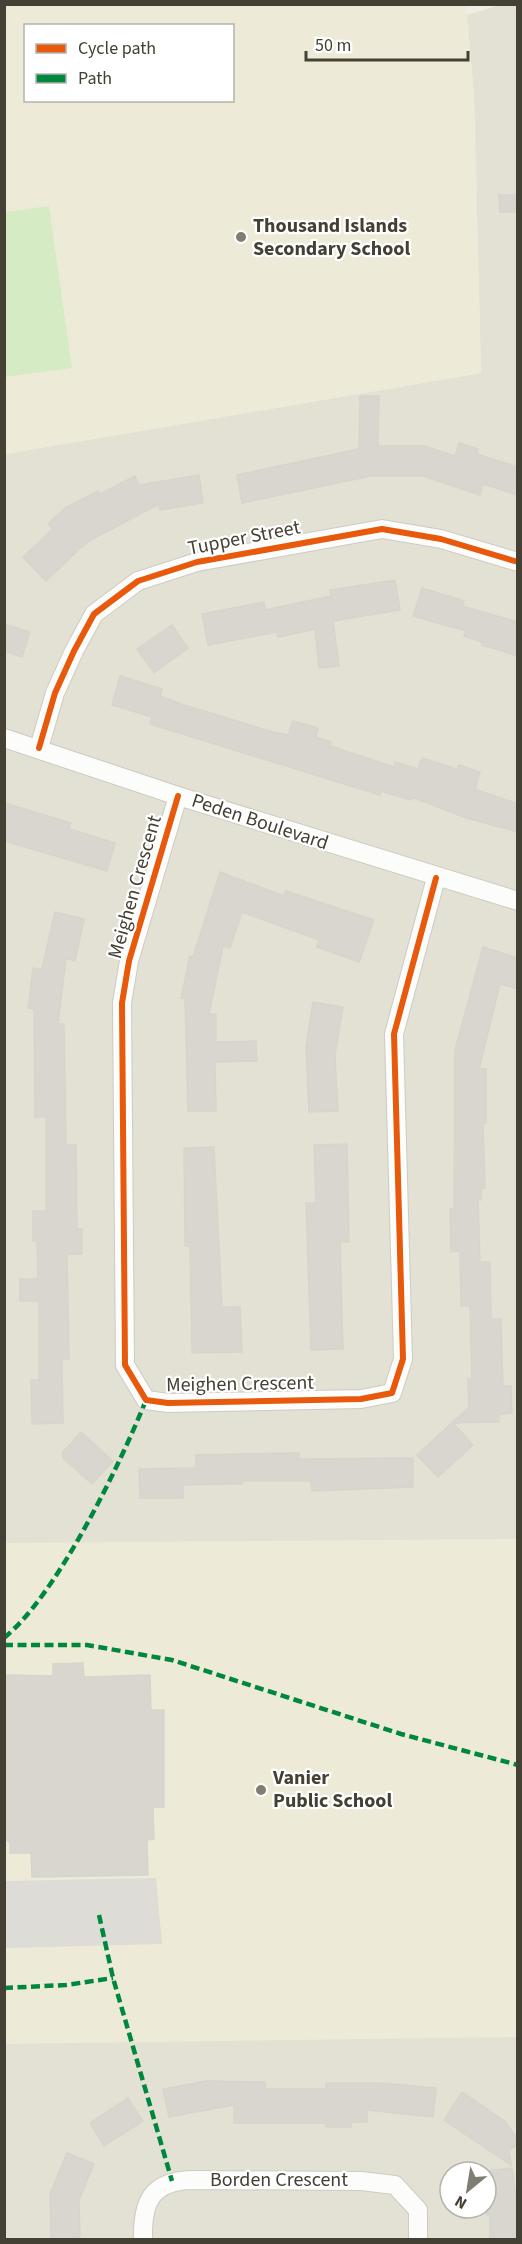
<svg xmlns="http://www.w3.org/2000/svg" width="522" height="2244" font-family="'Source Sans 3',sans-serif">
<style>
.residential{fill:#e3e1d3;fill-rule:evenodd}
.education{fill:#edebd7;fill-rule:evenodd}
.pitch{fill:#d5ebc4}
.parking{fill:#dddcd6}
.building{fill:#d8d6ce;stroke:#d6d5cc;stroke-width:1.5}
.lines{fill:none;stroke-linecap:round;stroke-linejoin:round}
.street-casing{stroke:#cccbc4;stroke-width:20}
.street{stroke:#fcfcfb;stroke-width:18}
.quiet{stroke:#00873e;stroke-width:4.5;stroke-dasharray:9 4.5;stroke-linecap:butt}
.cycleway-casing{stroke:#fff;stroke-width:10}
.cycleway{stroke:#e8590c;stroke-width:6}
.poi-dot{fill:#807d72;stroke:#fff;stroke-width:2}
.labels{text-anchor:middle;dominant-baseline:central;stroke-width:4.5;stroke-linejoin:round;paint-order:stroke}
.poi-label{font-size:20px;font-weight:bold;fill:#444033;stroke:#fff;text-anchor:start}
.street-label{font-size:20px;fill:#444033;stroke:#fff}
</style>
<rect width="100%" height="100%" fill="#eeede6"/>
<!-- residential -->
<path class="residential" d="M 500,5 L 517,5 L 517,2239 L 5,2240 L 5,454 L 481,373 L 474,96 L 467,15 ZM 450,2172 L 486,2172 L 486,2208 L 450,2208 Z"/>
<!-- education -->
<path class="education" d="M 5,5 L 466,5 L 474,96 L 481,373 L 5,454 ZM 26,26 L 232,26 L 232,100 L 26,100 Z
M 517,1539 L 517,2037 L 5,2044 L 4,1543 Z"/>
<!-- pitch -->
<path class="pitch" d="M 49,206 L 72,368 L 5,377 L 5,212 Z"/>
<!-- parking -->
<path class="parking" d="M 156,1878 L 162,1944 L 5,1948 L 5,1881 Z"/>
<!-- building -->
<path class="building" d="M 499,195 L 518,195 L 518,212 L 500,212 Z
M 360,396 L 379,396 L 378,446 L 424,446 L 455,456 L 459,443 L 478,449 L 477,454 L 518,467 L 518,495 L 483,484 L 480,495 L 423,476 L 371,476 L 242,503 L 237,475 L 359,449 Z
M 199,475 L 203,503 L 160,510 L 159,504 L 87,542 L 46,581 L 23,557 L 53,529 L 48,524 L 65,508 L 98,491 L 100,494 L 135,476 L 139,485 Z
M 395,580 L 400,610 L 333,621 L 339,666 L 319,668 L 315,629 L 278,637 L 277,632 L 208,645 L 202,614 L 264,602 L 265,610 L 331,596 L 330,590 Z
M 422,588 L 464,601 L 462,606 L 518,622 L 518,656 L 482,645 L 482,642 L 464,636 L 466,631 L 413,616 Z
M 4,624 L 30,632 L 22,657 L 4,651 Z
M 172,625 L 188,648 L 154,673 L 137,649 Z
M 120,676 L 162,689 L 160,696 L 184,705 L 273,732 L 288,735 L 293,721 L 318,728 L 316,737 L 331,742 L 330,746 L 394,767 L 395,762 L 418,769 L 422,758 L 457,769 L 459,765 L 480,772 L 475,789 L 518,804 L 518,832 L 466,818 L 412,797 L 411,800 L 381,791 L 380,795 L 150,724 L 152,717 L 112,705 Z
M 4,803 L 71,823 L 69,829 L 115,843 L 107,871 L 4,841 Z
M 220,872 L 284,896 L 286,891 L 374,920 L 359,962 L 317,947 L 319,940 L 242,912 L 230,948 L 223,946 L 209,1014 L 216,1014 L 216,1042 L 256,1041 L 257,1061 L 215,1062 L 216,1111 L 188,1111 L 185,999 L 181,998 L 190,956 L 193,957 Z
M 55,912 L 84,919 L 75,961 L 66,958 L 58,1024 L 64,1024 L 66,1145 L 76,1145 L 77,1229 L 82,1229 L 82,1254 L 67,1254 L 69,1359 L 62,1359 L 63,1423 L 32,1424 L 31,1380 L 39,1380 L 39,1301 L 20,1301 L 20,1279 L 38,1279 L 37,1241 L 33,1241 L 33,1211 L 46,1211 L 46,1117 L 35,1117 L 34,1009 L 28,1008 L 33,968 L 42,969 Z
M 483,947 L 518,958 L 518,989 L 500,984 L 479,1069 L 486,1069 L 486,1123 L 483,1123 L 485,1188 L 481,1188 L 481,1200 L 478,1200 L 480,1262 L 490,1262 L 491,1319 L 501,1319 L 503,1386 L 511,1386 L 512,1413 L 499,1414 L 499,1422 L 453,1423 L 473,1445 L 438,1477 L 417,1455 L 469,1407 L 468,1379 L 472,1379 L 470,1306 L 461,1306 L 460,1251 L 451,1252 L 450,1209 L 454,1209 L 455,1050 Z
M 313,1002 L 343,1007 L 335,1055 L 338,1111 L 309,1112 L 306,1047 Z
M 347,1144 L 349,1242 L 340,1242 L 343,1349 L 311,1350 L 306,1203 L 316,1203 L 314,1145 Z
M 214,1147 L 222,1307 L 240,1307 L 242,1352 L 192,1353 L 190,1246 L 185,1246 L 184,1148 Z
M 81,1432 L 113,1461 L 92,1484 L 63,1458 L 63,1452 Z
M 299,1453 L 299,1459 L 413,1458 L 413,1487 L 312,1491 L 311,1481 L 241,1481 L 242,1484 L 183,1485 L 183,1498 L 140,1498 L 139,1469 L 196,1468 L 196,1455 Z
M 83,1663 L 84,1677 L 150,1675 L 151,1710 L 164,1710 L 164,1807 L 153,1807 L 154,1839 L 147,1840 L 148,1875 L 32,1877 L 31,1853 L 10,1853 L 10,1843 L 4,1838 L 4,1675 L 53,1676 L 53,1664 Z
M 206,2081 L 265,2082 L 265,2089 L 326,2089 L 326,2083 L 380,2083 L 436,2088 L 433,2117 L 367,2110 L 367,2122 L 351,2122 L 351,2127 L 326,2127 L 326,2123 L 234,2123 L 234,2105 L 169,2117 L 163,2089 Z
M 462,2092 L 505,2121 L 518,2140 L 518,2145 L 509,2150 L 511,2165 L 444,2120 Z
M 128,2098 L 143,2121 L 104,2146 L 90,2123 Z
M 67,2153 L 94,2164 L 79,2200 L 80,2236 L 77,2240 L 51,2240 L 50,2194 Z
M 512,2168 L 518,2212 L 518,2240 L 490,2240 L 490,2215 L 487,2215 L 486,2204 L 486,2171 Z"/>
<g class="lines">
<defs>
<path id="street" d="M 4,738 L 178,796 L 518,901
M 39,748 L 55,693 L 74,651 L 94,614 L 138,581 L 197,562 L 382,529 L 441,539 L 518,562
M 178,796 L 129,961 L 122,1003 L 125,1365 L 146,1400 L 168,1403 L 361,1399 L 392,1393 L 403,1359 L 394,1034 L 436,878
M 143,2240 C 142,2202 151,2181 192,2180 L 361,2181 L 395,2185 L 418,2210 L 418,2240"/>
</defs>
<!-- street casing -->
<use href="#street" class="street-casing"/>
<!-- street -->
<use href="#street" class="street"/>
<!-- quiet -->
<path class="quiet" d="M 4,1638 C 57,1595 120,1465 146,1400
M 4,1645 L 87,1645 L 172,1660 L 401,1734 L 518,1765
M 99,1915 L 113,1978 L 172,2181
M 4,1988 L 66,1985 L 113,1978"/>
<defs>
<path id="cycleway" d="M 39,748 L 55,693 L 74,651 L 94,614 L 138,581 L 197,562 L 382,529 L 441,539 L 518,562
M 178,796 L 129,961 L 122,1003 L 125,1365 L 146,1400 L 168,1403 L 361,1399 L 392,1393 L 403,1359 L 394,1034 L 436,878"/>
</defs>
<!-- cycleway casing -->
<use href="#cycleway" class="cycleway-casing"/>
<!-- cycleway -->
<use href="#cycleway" class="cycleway"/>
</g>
<!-- markers -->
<g class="poi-dot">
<circle cx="241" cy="237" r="6"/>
<circle cx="261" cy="1790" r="6"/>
</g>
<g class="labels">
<!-- poi labels -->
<g class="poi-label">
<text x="253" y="226">Thousand Islands<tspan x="253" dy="23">Secondary School</tspan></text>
<text x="273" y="1778">Vanier<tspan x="273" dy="23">Public School</tspan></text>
</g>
<!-- street labels -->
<g class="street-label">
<text transform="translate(244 538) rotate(-11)">Tupper Street</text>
<text transform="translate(260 822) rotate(18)">Peden Boulevard</text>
<text transform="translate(135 887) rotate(-74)">Meighen Crescent</text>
<text transform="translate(240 1384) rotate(-1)">Meighen Crescent</text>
<text x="279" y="2180">Borden Crescent</text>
</g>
</g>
<!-- border -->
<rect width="522" height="2244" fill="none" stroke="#444033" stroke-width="12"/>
<!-- legend -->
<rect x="24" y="24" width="210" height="78" fill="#ffffff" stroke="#b4b3ad" stroke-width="1.5"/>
<rect x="36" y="44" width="30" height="9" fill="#e8590c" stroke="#b4b3ad" stroke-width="1.5"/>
<text x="78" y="54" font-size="18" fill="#444033">Cycle path</text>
<rect x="36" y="74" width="30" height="9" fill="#00873e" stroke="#b4b3ad" stroke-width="1.5"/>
<text x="78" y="84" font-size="18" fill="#444033">Path</text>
<!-- north arrow -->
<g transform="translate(468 2190) rotate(210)"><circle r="28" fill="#ffffff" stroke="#b4b3ad" stroke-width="1.5"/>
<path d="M0-4.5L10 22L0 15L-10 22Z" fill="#807d72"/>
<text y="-9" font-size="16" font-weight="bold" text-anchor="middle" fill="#444033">N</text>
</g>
<!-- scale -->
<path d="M306 51v9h162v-9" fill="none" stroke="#444033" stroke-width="3"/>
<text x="315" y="51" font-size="18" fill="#444033" stroke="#ffffff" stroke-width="4.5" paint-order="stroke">50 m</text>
</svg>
